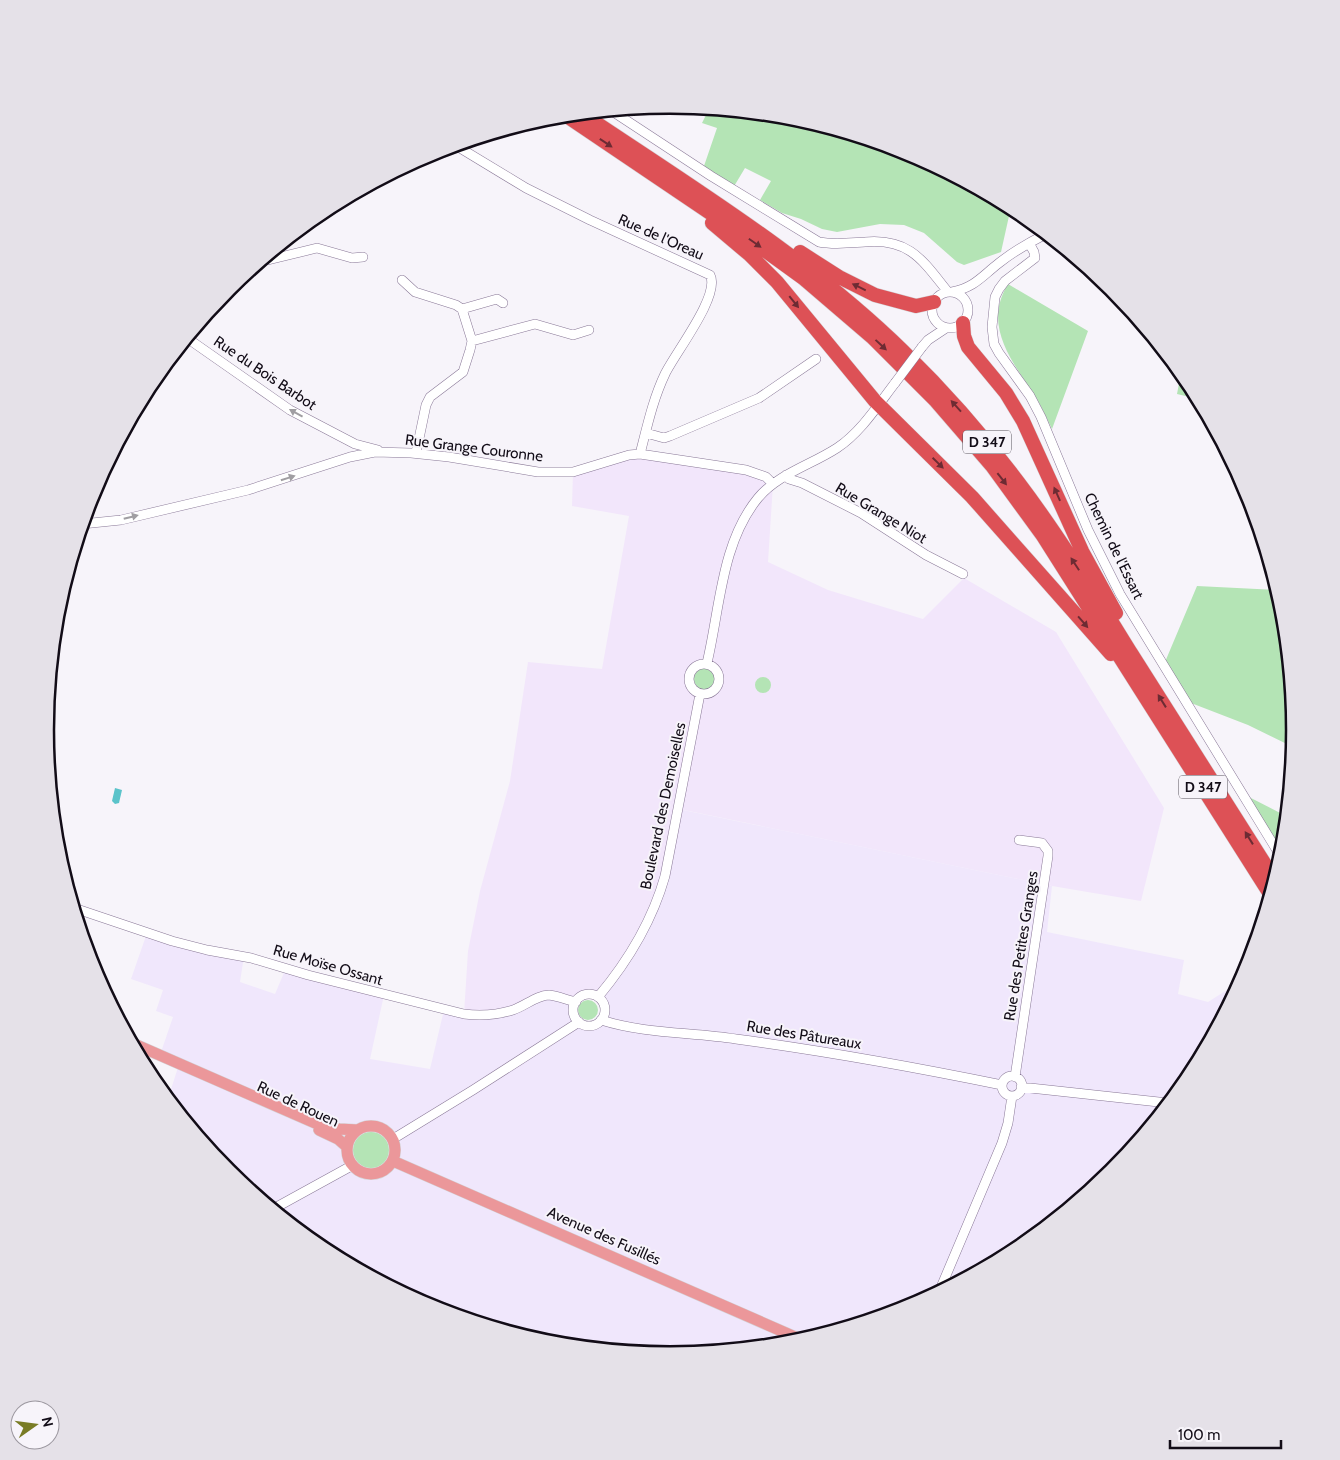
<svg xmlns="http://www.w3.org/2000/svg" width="1340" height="1460" font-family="Cabin,sans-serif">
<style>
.commercial{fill:#f2e6fb}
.industrial{fill:#f0e7fc}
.green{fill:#b4e4b5}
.water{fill:#5bc3ca}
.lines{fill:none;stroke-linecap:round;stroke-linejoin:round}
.minor-casing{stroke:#897897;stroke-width:10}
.major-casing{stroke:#d4d3d5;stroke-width:12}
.highway-casing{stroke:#d4d3d5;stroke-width:15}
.minor{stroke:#fff;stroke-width:9}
.major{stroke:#eb979a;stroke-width:11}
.highway{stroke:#dd5156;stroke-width:14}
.minor-bridge-casing{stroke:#897897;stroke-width:10;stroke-linecap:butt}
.minor-bridge{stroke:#fff;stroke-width:9}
.oneway{fill:#6d2b33}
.oneway2{fill:#a09ea2}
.labels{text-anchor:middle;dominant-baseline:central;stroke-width:4;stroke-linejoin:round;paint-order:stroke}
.shield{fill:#f7f4fa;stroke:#57525b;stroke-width:1}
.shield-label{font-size:14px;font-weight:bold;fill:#120c17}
.street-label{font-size:15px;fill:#120c17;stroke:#f7f4fa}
.rim{fill:none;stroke:#120c17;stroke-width:2.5}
</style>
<rect width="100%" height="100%" fill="#f7f4fa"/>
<!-- commercial -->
<path class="commercial" d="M 629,455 L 736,469 L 773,484 L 768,562 L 828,590 L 923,619 L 964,578 L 1056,632 L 1164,808 L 1141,901 L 1052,886 L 679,809 L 658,902 L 598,997 L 587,994 L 578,999 L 514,1010 L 464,1014 L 468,951 L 480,891 L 510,781 L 528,662 L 602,669 L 629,516 L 572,506 L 573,472 Z"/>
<!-- industrial -->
<path class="industrial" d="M 678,809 L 1052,886 L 1047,932 L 1184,960 L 1178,994 L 1208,1002 L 1241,981 L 1190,1077 L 1112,1172 L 1017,1250 L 909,1308 L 792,1343 L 670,1355 L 548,1343 L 431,1307 L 323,1250 L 228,1172 L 168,1099 L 179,1064 L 160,1055 L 173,1017 L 156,1011 L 163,990 L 131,979 L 147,933 L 244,956 L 240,982 L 275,994 L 286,968 L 384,995 L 370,1059 L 430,1069 L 444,1010 L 480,1016 L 544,996 L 576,1002 L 574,1010 L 576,1017 L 579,1022 L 585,1025 L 593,1026 L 601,1020 L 604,1016 L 605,1008 L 601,999 L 651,917 Z"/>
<!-- green -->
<path class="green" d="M 709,109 L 792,117 L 909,153 L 1011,207 L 1001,252 L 964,265 L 957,262 L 924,233 L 904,225 L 880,224 L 837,232 L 822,229 L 801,219 L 782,213 L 760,200 L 771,181 L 745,168 L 733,188 L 704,166 L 717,128 L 702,123 Z
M 1008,284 L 1088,331 L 1052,429 C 1047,419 1043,410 1038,401 C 1015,364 981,328 1008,284 Z
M 1181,373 L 1190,383 L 1198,399 L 1177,394 Z
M 1197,586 L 1277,590 L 1283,608 L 1295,730 L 1293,747 L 1248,725 L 1191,703 L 1165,662 Z
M694 679a11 11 0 1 1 22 0a11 11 0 1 1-22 0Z
M755 685a8 8 0 1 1 16 0a8 8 0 1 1-16 0Z
M 1247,796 L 1286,816 L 1283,853 Z
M578 1010a10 10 0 1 1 20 0a10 10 0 1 1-20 0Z
M353 1150a18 18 0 1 1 36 0a18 18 0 1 1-36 0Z"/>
<!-- water -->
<path class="water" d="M 115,788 L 122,790 L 119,803 L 115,804 L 112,801 Z"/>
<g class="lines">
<defs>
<path id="minor" d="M 612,111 L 711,176 L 819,242 C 834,245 849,243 865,242 C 910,238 923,261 948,292
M 455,145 L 526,188 L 590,220 L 710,275 C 721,295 675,353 665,374 C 653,399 647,427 640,454
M 327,208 L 329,207
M 1029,243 L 1034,252 L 1035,258 L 1005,281 L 999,289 L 995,297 L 992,327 L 994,344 L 999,353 L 1030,396 L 1041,417 L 1088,530 L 1120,594 L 1281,857
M 267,256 L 268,260 L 317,248 L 352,258 L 363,257
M 402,280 L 415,292 L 456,305 L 462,309 L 472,341 L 470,350 L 463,372 L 430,397 L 426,405 L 416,453
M 952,292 C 975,287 981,277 999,263 C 1013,252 1030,242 1046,234
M932 310a18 18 0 1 1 36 0a18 18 0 1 1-36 0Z
M 462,309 L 497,299 L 503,303
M 187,338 L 290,410 L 355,444 L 378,450
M 472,341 L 535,324 L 573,335 L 589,330
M 922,347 L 928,340 L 946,328
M 646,433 L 664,438 L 670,436 L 759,398 L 816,359
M 786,475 L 789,479 L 802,483 L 861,513 L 926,555 L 963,574
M 82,524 L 121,520 L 248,490 L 350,457 L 375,452 L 411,453 L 449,457 L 538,472 L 573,472 L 629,455 L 640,454 L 746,470 L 766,477 L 773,484
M 707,663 C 720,609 721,543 758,498 C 778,474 811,465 837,448 C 861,432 878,405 895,383
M689 679a15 15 0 1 1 30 0a15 15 0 1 1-30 0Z
M 74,908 L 172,941 L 207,950 L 251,958 L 308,975 L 464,1014 C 481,1016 497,1015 513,1010 C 525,1006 537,995 549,995 C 558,996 567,1000 576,1002
M573 1010a16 16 0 1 1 32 0a16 16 0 1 1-32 0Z
M 598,997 C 629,960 652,922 665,876 L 700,694
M 601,1020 C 645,1034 691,1032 736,1039 C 825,1051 914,1067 1002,1085
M1002 1086a10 10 0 1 1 20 0a10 10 0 1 1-20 0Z
M 1015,1077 L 1048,856 L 1048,851 L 1042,843 L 1019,840
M 1021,1087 L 1168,1103
M 393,1139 L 473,1090 L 579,1022
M 273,1209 L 353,1165
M 939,1292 L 1002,1143 L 1008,1123 L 1012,1096"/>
<path id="major" d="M 132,1043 L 315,1123 L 339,1129 L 358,1130
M347 1150a24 24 0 1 1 48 0a24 24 0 1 1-48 0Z
M 319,1130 L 338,1139 L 347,1147
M 393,1161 L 802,1340"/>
<path id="highway" d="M 583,114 C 693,188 808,258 903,351 C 945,392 983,435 1018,482 C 1059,536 1095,595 1131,653 C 1179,728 1227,804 1275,880
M 565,115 L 756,244 L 803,278 L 873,338 L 935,400 L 992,466 L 1043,536 L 1270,894
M 712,223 L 750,255 L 777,282 L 875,401 L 972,497 L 1111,654
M 800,252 L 839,277 L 875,295 L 916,306 L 934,302
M 963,323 L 964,336 L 968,347 L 1006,393 L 1023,421 L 1082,551 L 1116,613"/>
</defs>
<!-- minor casing -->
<use href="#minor" class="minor-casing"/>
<!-- major casing -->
<use href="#major" class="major-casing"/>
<!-- highway casing -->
<use href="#highway" class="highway-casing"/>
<!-- minor -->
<use href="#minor" class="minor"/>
<!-- major -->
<use href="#major" class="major"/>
<!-- highway -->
<use href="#highway" class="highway"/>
<defs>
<path id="minor-bridge" d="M 895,383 L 922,347"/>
</defs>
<!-- minor-bridge casing -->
<use href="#minor-bridge" class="minor-bridge-casing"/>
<!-- minor-bridge -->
<use href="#minor-bridge" class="minor-bridge"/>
</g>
<!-- one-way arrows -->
<defs><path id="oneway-solid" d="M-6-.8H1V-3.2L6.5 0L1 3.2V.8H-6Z" transform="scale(1.25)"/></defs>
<g class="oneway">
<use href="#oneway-solid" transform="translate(606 143) rotate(34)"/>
<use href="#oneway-solid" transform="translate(755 243) rotate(35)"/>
<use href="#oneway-solid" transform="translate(859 287) rotate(-154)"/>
<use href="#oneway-solid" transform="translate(794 302) rotate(51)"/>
<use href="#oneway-solid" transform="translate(881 345) rotate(43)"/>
<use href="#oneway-solid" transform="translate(956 406) rotate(-132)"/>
<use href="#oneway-solid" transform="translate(938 463) rotate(44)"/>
<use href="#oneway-solid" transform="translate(1002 479) rotate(52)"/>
<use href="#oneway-solid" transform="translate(1057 494) rotate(-114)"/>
<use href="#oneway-solid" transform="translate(1075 564) rotate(-123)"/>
<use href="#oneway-solid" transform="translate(1083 622) rotate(49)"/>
<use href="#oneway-solid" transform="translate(1162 701) rotate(-122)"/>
<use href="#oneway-solid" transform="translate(1249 838) rotate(-122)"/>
</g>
<g class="oneway2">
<use href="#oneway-solid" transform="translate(296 413) rotate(-151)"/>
<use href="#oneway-solid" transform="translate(288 478) rotate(-18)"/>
<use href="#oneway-solid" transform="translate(131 517) rotate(-14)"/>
</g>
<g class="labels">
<!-- shield labels -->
<g class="shield">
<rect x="963" y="430.5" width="48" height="23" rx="4"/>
<rect x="1179" y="775.5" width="48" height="23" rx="4"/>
</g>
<g class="shield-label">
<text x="987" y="442">D 347</text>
<text x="1203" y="787">D 347</text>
</g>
<!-- street labels -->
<g class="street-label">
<text transform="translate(661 237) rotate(24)">Rue de l'Oreau</text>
<text transform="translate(265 373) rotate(34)">Rue du Bois Barbot</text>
<text transform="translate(474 448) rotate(7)">Rue Grange Couronne</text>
<text transform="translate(881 513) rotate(31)">Rue Grange Niot</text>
<text transform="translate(1114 546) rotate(64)">Chemin de l'Essart</text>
<text transform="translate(663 806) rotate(-78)">Boulevard des Demoiselles</text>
<text transform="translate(1021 946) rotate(-81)">Rue des Petites Granges</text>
<text transform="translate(328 965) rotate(16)">Rue Moïse Ossant</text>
<text transform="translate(804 1035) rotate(9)">Rue des Pâtureaux</text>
<text transform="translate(298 1104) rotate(25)">Rue de Rouen</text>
<text transform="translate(604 1236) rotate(24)">Avenue des Fusillés</text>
</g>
</g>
<!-- crop -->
<path d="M0 0H1340V1460H0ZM54 730a616 616 0 1 1 1232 0a616 616 0 1 1-1232 0Z" fill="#e5e1e8" fill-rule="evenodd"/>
<path class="rim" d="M54 730a616 616 0 1 1 1232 0a616 616 0 1 1-1232 0Z"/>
<!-- north arrow -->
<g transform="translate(35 1425) rotate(76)"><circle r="24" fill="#f7f4fa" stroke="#9b979f"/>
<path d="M0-4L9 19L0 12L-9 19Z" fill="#797c25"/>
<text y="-8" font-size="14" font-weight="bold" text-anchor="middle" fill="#120c17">N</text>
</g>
<!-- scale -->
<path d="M1170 1440v8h111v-8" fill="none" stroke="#120c17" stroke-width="2.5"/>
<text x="1178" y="1440" font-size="15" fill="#120c17" stroke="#f7f4fa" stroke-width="4" paint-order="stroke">100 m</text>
</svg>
